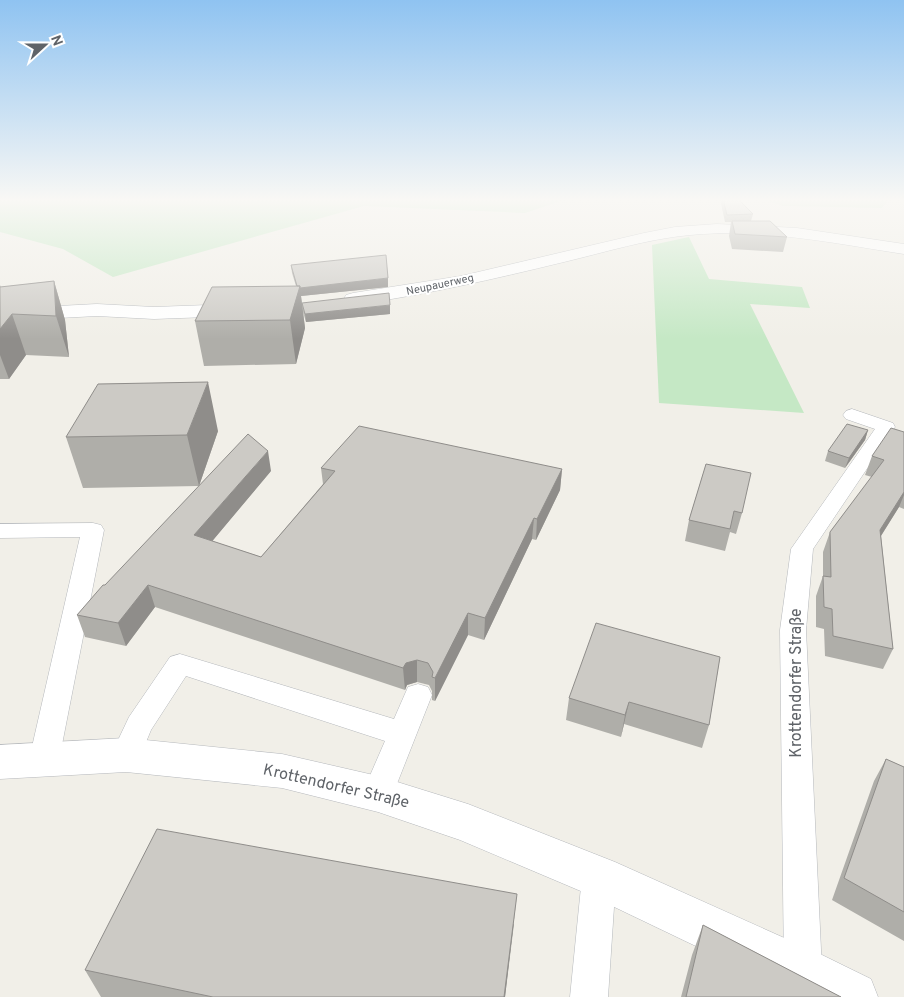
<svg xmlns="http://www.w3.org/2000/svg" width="904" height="997" font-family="Overpass,sans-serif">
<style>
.green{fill:#c5e8c5}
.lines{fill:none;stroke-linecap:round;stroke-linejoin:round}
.lane-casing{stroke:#b5b8bc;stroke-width:1}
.street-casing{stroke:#b5b8bc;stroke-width:1}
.lane{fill:#fff;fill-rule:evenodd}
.street{fill:#fff;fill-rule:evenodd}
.wall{fill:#afaea9}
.shaded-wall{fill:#8f8d8a}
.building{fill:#cccac5;stroke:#8f8d8a}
.labels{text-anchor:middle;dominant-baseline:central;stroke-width:4;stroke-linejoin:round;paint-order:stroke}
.far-street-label{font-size:11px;fill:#5f6368;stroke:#fff}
.near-street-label{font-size:16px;fill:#5f6368;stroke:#fff}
</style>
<rect width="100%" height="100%" fill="#f1efe8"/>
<!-- green -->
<path class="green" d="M 0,199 L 567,199 L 525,213 L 364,206 L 113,277 L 63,249 L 0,232 Z
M 761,199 L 889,199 L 882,208 L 783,206 Z
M 689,237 L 709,279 L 802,287 L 810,308 L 750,304 L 804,413 L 659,403 L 652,245 Z"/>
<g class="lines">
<defs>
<path id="lane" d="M 852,409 L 893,423 L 895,427 L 813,549 L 806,630 L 822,971 L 816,984 L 803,990 L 790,984 L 784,971 L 780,630 L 791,549 L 875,429 L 846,419 L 843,415 L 846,411 Z
M 93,523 L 101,525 L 104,530 L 59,760 L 55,769 L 44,773 L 33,769 L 29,760 L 80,537 L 0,538 L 0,524 Z
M 180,654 L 394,719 L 408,687 L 418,684 L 428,687 L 432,695 L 389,804 L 378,808 L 367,804 L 362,794 L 385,741 L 186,676 L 151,730 L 137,764 L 126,768 L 115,764 L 111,755 L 129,717 L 170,657 Z
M 599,860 L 611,865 L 616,877 L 608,997 L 570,997 L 582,877 L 587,865 Z"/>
<path id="street" d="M 717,224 L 797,228 L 904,244 L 904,254 C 833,243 762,228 690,235 C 647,239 606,252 564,262 C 494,279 425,295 353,305 L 346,303 L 344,299 L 346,295 L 353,293 L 461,276 L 644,233 L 675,227 Z
M 97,304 L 154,307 L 235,304 L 242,306 L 245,310 L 242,314 L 235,316 L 154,319 L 97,316 L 40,319 L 0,325 L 0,313 L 40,307 Z
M 126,738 L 282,754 L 378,776 L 468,804 L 615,862 L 820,954 L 871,979 L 878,997 L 802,997 L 583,892 L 460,840 L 378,812 L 282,788 L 126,772 L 0,779 L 0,745 Z"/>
</defs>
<!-- lane casing -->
<use href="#lane" class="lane-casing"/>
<!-- street casing -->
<use href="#street" class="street-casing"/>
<!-- lane -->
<use href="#lane" class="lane"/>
<!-- street -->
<use href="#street" class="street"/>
</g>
<!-- wall -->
<path class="wall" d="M 720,199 L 738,199 L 753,214 L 751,221 L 787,237 L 783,252 L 732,249 L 729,236 L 731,222 L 725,222 Z
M 291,265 L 388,287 L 301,296 L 305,328 L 296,364 L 204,366 L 195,321 L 296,286 L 292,273 Z
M 54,281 L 65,320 L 69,357 L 26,355 L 9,379 L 0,379 L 0,285 L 1,287 Z
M 302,303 L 390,314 L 306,322 L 303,312 Z
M 868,430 L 865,440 L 845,468 L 825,461 L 828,451 Z
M 218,431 L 199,486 L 83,488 L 66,437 Z
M 904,432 L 904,509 L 899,507 L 881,536 L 893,649 L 883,669 L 825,656 L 824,629 L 816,627 L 816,596 L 823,576 L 823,552 L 830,532 L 872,477 L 865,475 L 872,456 Z
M 706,464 L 742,513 L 736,534 L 730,532 L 725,551 L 685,541 L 689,520 Z
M 321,468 L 562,469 L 560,490 L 536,540 L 532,539 L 484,640 L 468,635 L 435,701 L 432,700 L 432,691 L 429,685 L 417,682 L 407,685 L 405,690 L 155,607 L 126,646 L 85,637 L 77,615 L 105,585 L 271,471 L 212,541 L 261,557 L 323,484 Z
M 720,657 L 709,725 L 702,748 L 624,724 L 621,737 L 566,720 L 569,698 Z
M 886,759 L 904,767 L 904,941 L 832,900 L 874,781 Z
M 514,924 L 505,997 L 101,997 L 85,970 Z
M 703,925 L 841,997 L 681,997 L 692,955 Z"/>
<!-- shaded-wall -->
<path class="shaded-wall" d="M 388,278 L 388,287 L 301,296 L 305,328 L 296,364 L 290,320 L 298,288 Z
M 54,281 L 65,320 L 69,357 L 56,316 Z
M 390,305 L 390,314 L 306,322 L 305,314 Z
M 12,314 L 26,355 L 9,379 L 0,355 L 0,329 Z
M 208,382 L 218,431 L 199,486 L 187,435 Z
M 868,430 L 865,440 L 845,468 L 849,458 Z
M 268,451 L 271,471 L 199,557 L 194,535 Z
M 562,469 L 560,490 L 536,540 L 537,519 Z
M 904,492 L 904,495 L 899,507 L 872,550 L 880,530 Z
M 534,518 L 532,539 L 484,640 L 485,618 Z
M 148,585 L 155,607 L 126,646 L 118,623 Z
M 468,613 L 468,635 L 435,701 L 435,678 Z
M 417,660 L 417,682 L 407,685 L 405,690 L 403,668 L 406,663 Z
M 629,702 L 624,724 L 621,737 L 625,715 Z
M 517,894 L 505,997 L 504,997 Z"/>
<!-- building -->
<path class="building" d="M 723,199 L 738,199 L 753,214 L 727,215 Z
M 732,221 L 770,221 L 787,237 L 735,234 Z
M 386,255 L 388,278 L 300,288 L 300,286 L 297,286 L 291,265 Z
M 54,281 L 56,316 L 12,314 L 0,329 L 0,287 Z
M 300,286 L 290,320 L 195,321 L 212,287 Z
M 389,293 L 390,305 L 305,314 L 302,303 Z
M 208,382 L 187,435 L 66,437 L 98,384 Z
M 847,424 L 868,430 L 849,458 L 828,451 Z
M 359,426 L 562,469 L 537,519 L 534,518 L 485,618 L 468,613 L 435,678 L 432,677 L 433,672 L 428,663 L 417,660 L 406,663 L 403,668 L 148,585 L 118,623 L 77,615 L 103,585 L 105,585 L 248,434 L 268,451 L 194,535 L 261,557 L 335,471 L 321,468 Z
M 891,428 L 904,432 L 904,492 L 880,530 L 893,649 L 833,636 L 832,609 L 824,607 L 823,576 L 831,577 L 830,532 L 884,460 L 872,456 Z
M 706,464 L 751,473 L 742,513 L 734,511 L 730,529 L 689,520 Z
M 596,623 L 720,657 L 709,725 L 629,702 L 625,715 L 569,698 Z
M 886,759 L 904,767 L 904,912 L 844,878 Z
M 157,829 L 517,894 L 504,997 L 213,997 L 85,970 Z
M 703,925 L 841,997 L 686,997 Z"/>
<!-- sky -->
<linearGradient id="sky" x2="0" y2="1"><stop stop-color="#8fc3f1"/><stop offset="0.59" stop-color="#f9f8f5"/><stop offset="1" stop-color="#f9f8f5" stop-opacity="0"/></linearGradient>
<rect width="904" height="339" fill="url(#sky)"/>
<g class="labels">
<!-- far-street labels -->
<g class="far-street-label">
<text transform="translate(440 285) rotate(-12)">Neupauerweg</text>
</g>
<!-- near-street labels -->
<g class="near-street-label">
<text transform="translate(797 683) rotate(-90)">Krottendorfer Straße</text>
<text transform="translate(336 787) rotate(13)">Krottendorfer Straße</text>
</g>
</g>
<!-- north arrow -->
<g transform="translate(45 45) rotate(69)" stroke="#ffffff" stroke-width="4" paint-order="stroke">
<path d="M0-4L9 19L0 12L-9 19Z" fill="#5f6368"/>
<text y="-8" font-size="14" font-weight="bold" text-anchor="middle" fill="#5f6368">N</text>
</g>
</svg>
